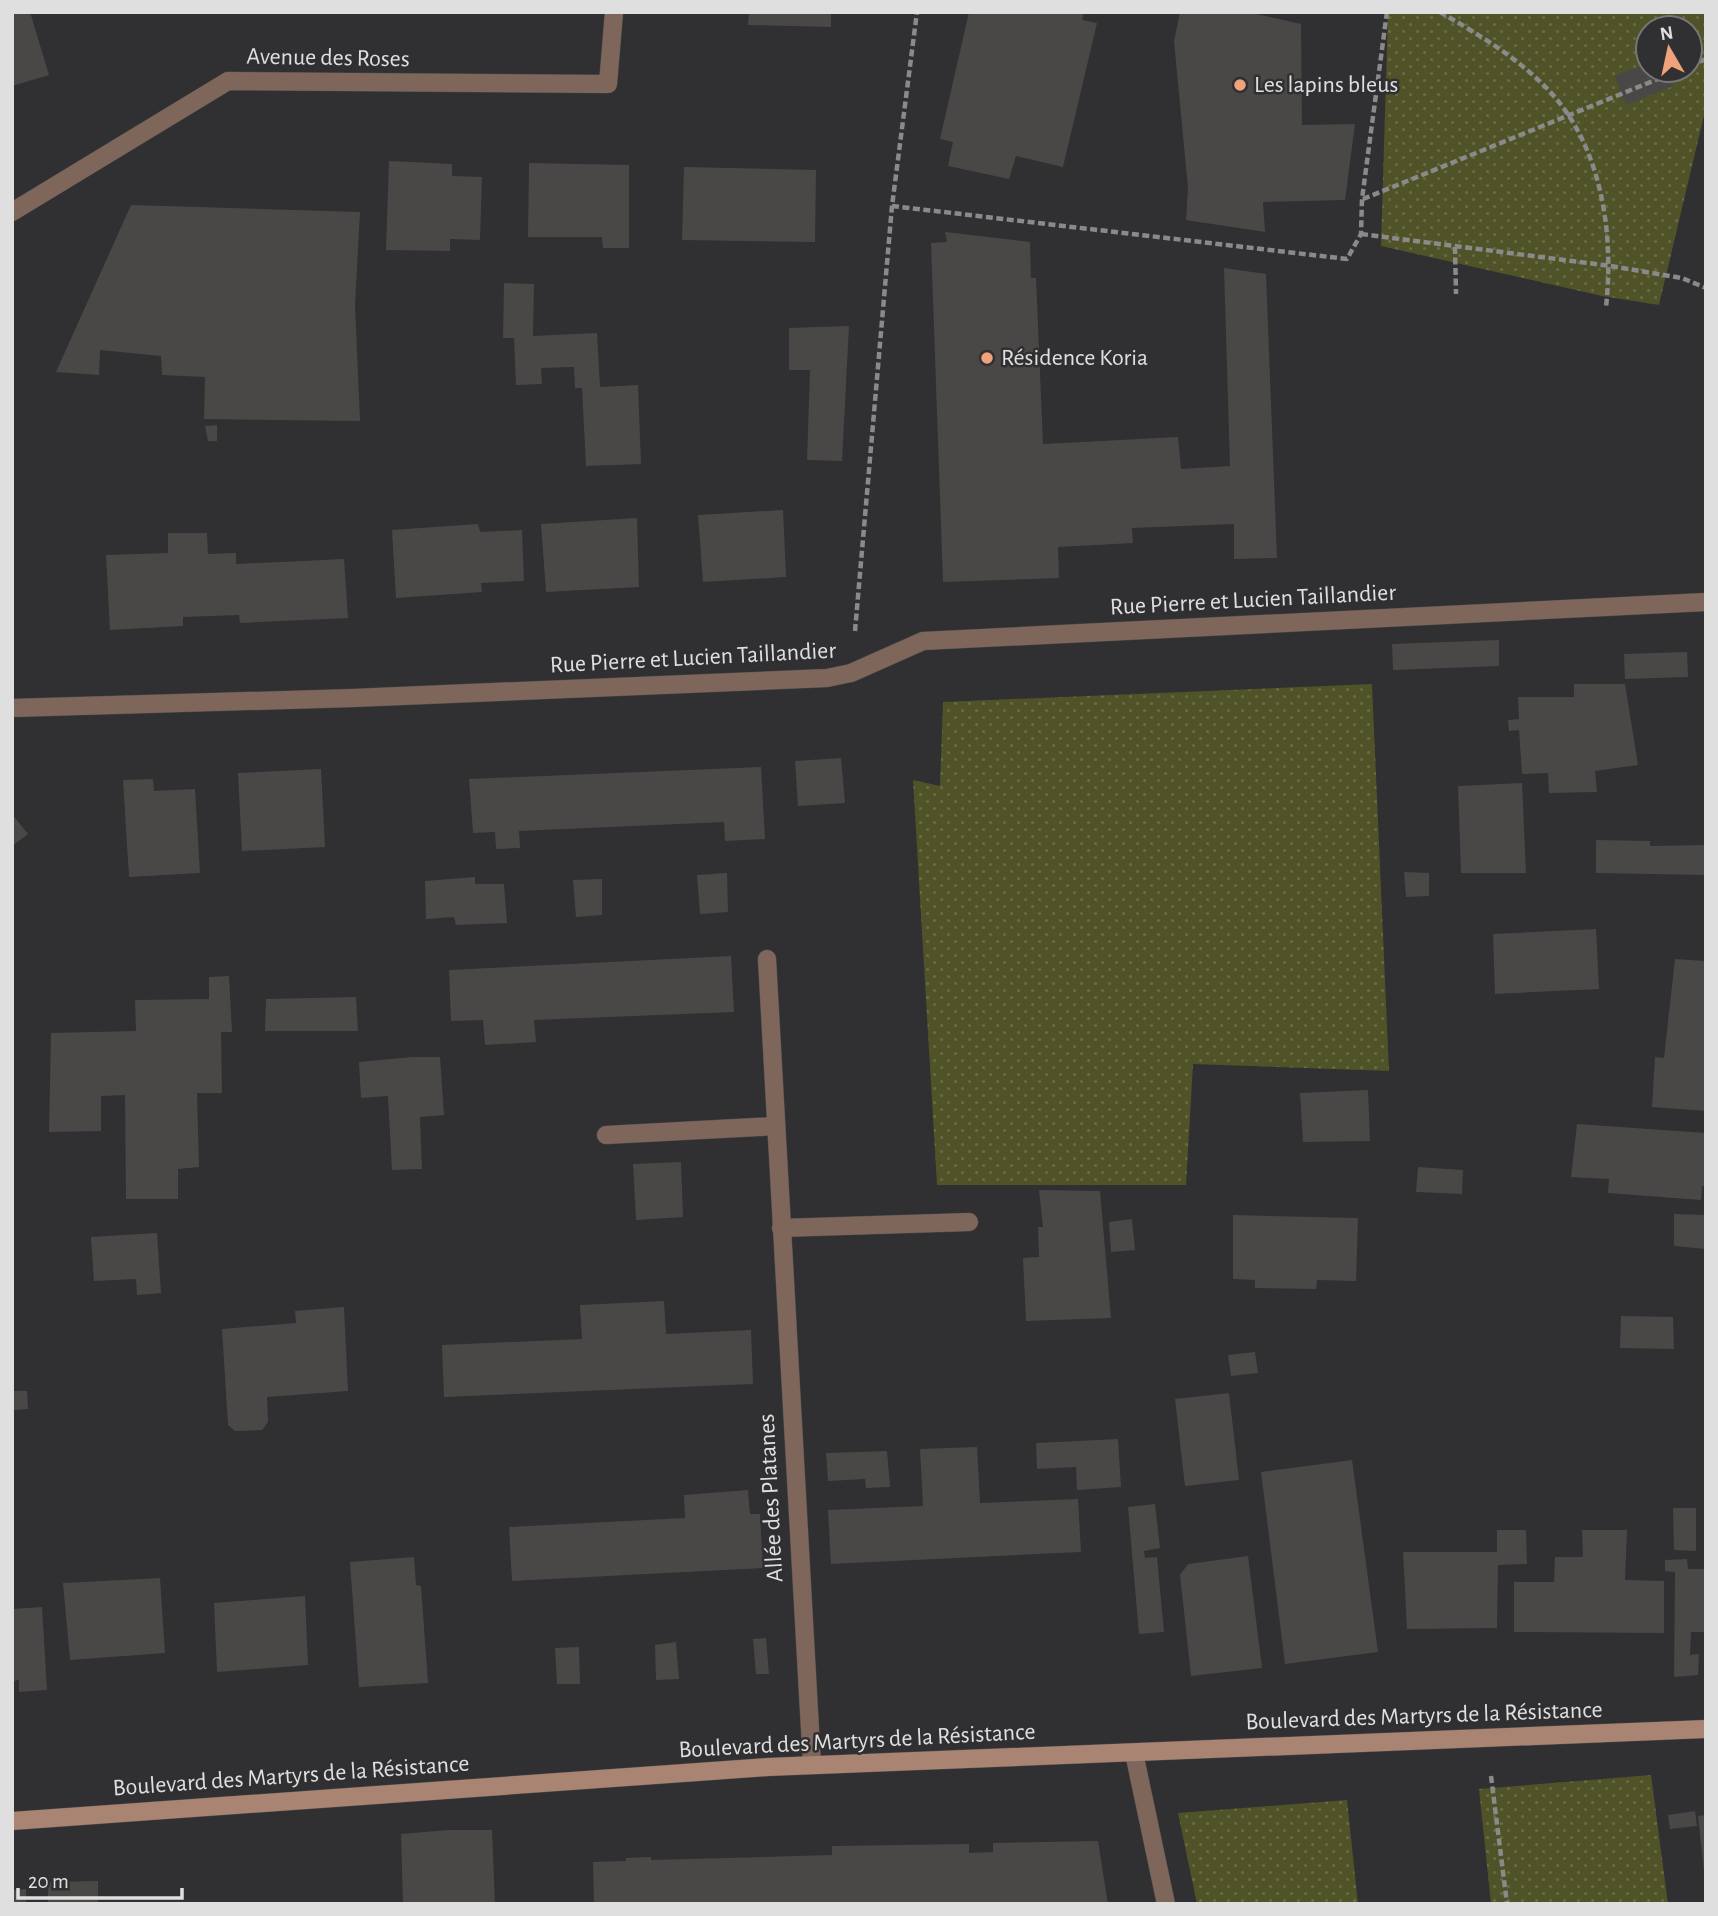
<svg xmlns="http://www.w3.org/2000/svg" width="1718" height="1916" font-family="'Alegreya Sans',sans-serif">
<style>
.grass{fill:url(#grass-dots);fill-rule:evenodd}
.building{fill:#4a4846}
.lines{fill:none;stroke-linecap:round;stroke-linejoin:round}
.street-casing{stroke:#4c4b4d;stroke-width:19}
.secondary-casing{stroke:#4c4b4d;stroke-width:19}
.path{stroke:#8b8a8b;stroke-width:4.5;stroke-dasharray:7 3.5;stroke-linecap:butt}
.street{stroke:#7e665b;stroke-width:18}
.secondary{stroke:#aa8473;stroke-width:18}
.poi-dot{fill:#f0a27a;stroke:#302f31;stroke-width:2.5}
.labels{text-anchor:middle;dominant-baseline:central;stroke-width:5;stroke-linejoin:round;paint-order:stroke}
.street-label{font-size:24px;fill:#e0dfe0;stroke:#302f31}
.poi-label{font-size:24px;fill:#e0dfe0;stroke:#302f31;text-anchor:start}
</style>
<defs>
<pattern id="grass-dots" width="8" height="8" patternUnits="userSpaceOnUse" patternTransform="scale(1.75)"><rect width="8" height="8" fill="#505227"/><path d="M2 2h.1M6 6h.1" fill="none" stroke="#696a46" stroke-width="1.8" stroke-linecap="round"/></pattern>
</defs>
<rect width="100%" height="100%" fill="#302f31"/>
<!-- grass -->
<path class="grass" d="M 1388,12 L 1706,12 L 1706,107 L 1659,305 L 1602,296 L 1381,246 ZM 1648,28 L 1690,28 L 1690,70 L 1648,70 Z
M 1372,684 L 1389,1071 L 1193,1064 L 1186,1185 L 937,1185 L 913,780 L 940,786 L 943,702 Z
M 1651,1775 L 1668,1904 L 1491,1904 L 1479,1789 Z
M 1347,1800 L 1358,1904 L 1197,1904 L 1178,1813 Z"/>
<!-- building -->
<path class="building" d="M 12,12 L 30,12 L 49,75 L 12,86 Z
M 749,12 L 831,12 L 831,27 L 748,25 Z
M 969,12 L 1084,12 L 1082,20 L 1097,23 L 1063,167 L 1016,156 L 1009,179 L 948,166 L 953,142 L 940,139 Z
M 1180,12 L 1247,12 L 1301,24 L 1302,125 L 1355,124 L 1345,200 L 1263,202 L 1265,232 L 1186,220 L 1188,188 L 1174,41 Z
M 1648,63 L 1648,70 L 1666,70 L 1673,86 L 1626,105 L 1615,76 Z
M 389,161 L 452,164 L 452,176 L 482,177 L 480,240 L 450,239 L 450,251 L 386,250 Z
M 529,163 L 629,165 L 629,248 L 603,248 L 602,237 L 528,237 Z
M 684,167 L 816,170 L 815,242 L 682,240 Z
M 131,205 L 360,212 L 355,304 L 360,421 L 204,419 L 205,377 L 162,375 L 161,356 L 100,350 L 99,375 L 56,372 Z
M 945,232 L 1030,242 L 1031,278 L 1036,278 L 1043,444 L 1178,437 L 1181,469 L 1230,466 L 1224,268 L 1266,274 L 1277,558 L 1234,559 L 1234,524 L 1132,528 L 1133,543 L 1058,547 L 1059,578 L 943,582 L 931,243 L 947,242 Z
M 504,283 L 534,284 L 533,336 L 597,333 L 600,387 L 638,385 L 641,464 L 586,466 L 582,388 L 575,388 L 574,367 L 541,368 L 542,384 L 516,385 L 514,338 L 503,338 Z
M 849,326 L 842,461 L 807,460 L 810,370 L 789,370 L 789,328 Z
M 217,425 L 217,441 L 208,441 L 205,426 Z
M 783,510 L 786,577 L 703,582 L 698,515 Z
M 637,518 L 639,587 L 546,592 L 541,524 Z
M 478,524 L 480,532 L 522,530 L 524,581 L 481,583 L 482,592 L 396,598 L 392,530 Z
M 168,533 L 207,533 L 208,554 L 236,553 L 236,564 L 344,559 L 348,618 L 240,623 L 239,615 L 183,617 L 183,626 L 110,630 L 106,555 L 168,553 Z
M 1499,640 L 1499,666 L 1393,670 L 1392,644 Z
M 1687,652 L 1688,677 L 1625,679 L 1624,654 Z
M 1574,684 L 1625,684 L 1638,765 L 1595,771 L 1597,792 L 1549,793 L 1548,773 L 1522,774 L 1519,730 L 1509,731 L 1508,720 L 1519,719 L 1518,697 L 1574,697 Z
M 841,758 L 845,803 L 798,806 L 795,761 Z
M 761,767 L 765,839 L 725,841 L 724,822 L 519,831 L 520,848 L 496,849 L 495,832 L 473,833 L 469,779 Z
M 321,769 L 325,847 L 242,851 L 238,773 Z
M 153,779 L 154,791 L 195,789 L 200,873 L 129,877 L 123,780 Z
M 1522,783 L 1526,873 L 1461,873 L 1458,786 Z
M 12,814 L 28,834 L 12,846 Z
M 1596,840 L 1650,841 L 1650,846 L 1706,845 L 1706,875 L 1596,873 Z
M 1404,872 L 1429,873 L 1429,896 L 1406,897 Z
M 727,873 L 728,912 L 700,914 L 697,875 Z
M 475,877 L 475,884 L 504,884 L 507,923 L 456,925 L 454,917 L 426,919 L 425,881 Z
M 602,879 L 602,915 L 576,917 L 573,880 Z
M 1596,929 L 1599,989 L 1495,994 L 1493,934 Z
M 731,956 L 734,1012 L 534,1020 L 536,1042 L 485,1045 L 483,1020 L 451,1021 L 449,970 Z
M 1675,959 L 1706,961 L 1706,1111 L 1652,1107 L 1655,1057 L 1664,1058 Z
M 229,976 L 232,1032 L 221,1032 L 222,1093 L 197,1093 L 199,1167 L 178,1169 L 178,1199 L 126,1199 L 125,1095 L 101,1096 L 101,1131 L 49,1132 L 51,1033 L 136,1031 L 135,1000 L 209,999 L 209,977 Z
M 356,997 L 358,1031 L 265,1031 L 266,999 Z
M 412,1057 L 440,1057 L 444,1115 L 420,1117 L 422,1169 L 392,1170 L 388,1096 L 361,1098 L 359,1062 Z
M 1368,1090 L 1370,1141 L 1303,1142 L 1300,1093 Z
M 1577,1124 L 1706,1133 L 1706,1186 L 1702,1186 L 1701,1200 L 1608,1193 L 1609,1179 L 1571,1177 Z
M 681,1162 L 683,1217 L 636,1220 L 633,1164 Z
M 1418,1167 L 1463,1170 L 1462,1194 L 1416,1192 Z
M 1039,1190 L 1100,1191 L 1111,1318 L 1026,1321 L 1023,1258 L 1039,1257 L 1038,1227 L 1043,1227 Z
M 1674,1214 L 1706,1215 L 1706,1249 L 1674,1246 Z
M 1233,1215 L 1358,1218 L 1356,1281 L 1317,1280 L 1316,1289 L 1255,1288 L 1255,1280 L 1233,1279 Z
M 1132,1219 L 1135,1250 L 1111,1252 L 1109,1222 Z
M 157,1233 L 161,1293 L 137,1295 L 136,1279 L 94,1281 L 91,1237 Z
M 664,1301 L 666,1334 L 751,1330 L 753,1384 L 444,1397 L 442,1345 L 582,1339 L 580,1305 Z
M 344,1307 L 348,1391 L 267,1397 L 268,1422 L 262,1430 L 235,1431 L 228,1425 L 222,1329 L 296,1323 L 295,1311 Z
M 1621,1316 L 1673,1317 L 1674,1349 L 1620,1348 Z
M 1255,1352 L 1258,1373 L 1231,1376 L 1228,1355 Z
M 12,1391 L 27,1391 L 28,1409 L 12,1410 Z
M 1229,1393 L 1239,1480 L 1185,1486 L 1175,1399 Z
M 1118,1439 L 1121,1487 L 1077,1490 L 1076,1467 L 1037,1469 L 1036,1443 Z
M 977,1447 L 980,1503 L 1078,1499 L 1081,1552 L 831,1564 L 828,1510 L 923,1506 L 920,1449 Z
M 887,1451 L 890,1487 L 866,1488 L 865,1479 L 828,1481 L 826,1453 Z
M 1352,1460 L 1378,1652 L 1285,1664 L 1261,1472 Z
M 748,1490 L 750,1514 L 760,1514 L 763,1568 L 512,1581 L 509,1527 L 685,1518 L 684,1495 Z
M 1155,1504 L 1160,1548 L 1144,1551 L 1145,1558 L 1157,1557 L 1164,1632 L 1139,1634 L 1128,1507 Z
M 1673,1508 L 1696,1508 L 1696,1551 L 1674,1550 Z
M 1497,1530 L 1526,1530 L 1527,1564 L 1498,1565 L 1497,1628 L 1407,1629 L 1403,1552 L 1497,1552 Z
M 1582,1530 L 1627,1530 L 1625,1580 L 1664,1581 L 1664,1633 L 1514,1632 L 1514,1582 L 1554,1582 L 1555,1557 L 1583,1557 Z
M 1248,1556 L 1262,1668 L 1191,1676 L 1180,1575 L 1188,1564 Z
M 414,1557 L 416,1585 L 421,1586 L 428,1683 L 359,1687 L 350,1562 Z
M 1687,1559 L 1688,1569 L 1706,1569 L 1706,1632 L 1691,1632 L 1690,1655 L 1699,1654 L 1698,1675 L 1674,1677 L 1675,1572 L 1665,1571 L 1665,1560 Z
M 160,1578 L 165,1653 L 70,1660 L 63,1583 Z
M 305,1596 L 308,1665 L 217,1672 L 214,1603 Z
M 42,1607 L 47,1690 L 19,1692 L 19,1680 L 12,1681 L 12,1609 Z
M 766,1638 L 769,1674 L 756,1674 L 753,1639 Z
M 676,1642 L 679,1679 L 656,1680 L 655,1645 Z
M 579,1647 L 580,1684 L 557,1684 L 555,1648 Z
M 1695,1811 L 1697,1826 L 1670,1829 L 1668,1815 Z
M 1706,1815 L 1706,1871 L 1704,1871 L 1698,1816 Z
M 448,1830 L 492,1830 L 495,1904 L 403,1904 L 401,1834 Z
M 1098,1841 L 1108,1904 L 594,1904 L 593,1862 L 626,1861 L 626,1858 L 651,1857 L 651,1860 L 832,1855 L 832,1846 L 969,1844 L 969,1853 L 993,1852 L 993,1843 Z
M 98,1881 L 98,1904 L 48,1904 L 48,1882 Z
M 26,1889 L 26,1904 L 12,1904 L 12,1890 Z"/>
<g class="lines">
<defs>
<path id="street" d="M 12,212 L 228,81 L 608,84 L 614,12
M 12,708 L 353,698 L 827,678 L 851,673 L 923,641 L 1706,602
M 767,959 L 812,1765
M 606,1135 L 776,1126
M 781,1228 L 969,1222
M 1134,1753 L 1166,1904"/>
<path id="secondary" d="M 12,1821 L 768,1767 L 1706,1729"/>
</defs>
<!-- street casing -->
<use href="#street" class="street-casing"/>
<!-- secondary casing -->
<use href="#secondary" class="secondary-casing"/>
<!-- path -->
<path class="path" d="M 1440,12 C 1486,39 1539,70 1569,116 C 1605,171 1613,244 1606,307
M 1690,66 L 1706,59
M 1363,199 L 1680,70
M 892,206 L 1347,259 L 1361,234 L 1362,199 L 1387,12
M 1361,234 L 1611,266 L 1682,278 L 1706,288
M 1455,247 L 1456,294
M 855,631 L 892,206 L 917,12
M 1491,1776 L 1507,1904"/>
<!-- street -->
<use href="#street" class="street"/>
<!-- secondary -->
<use href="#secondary" class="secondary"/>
</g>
<!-- markers -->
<g class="poi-dot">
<circle cx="1240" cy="85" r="7"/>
<circle cx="987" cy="358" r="7"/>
</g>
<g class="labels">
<!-- street labels -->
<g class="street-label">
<text transform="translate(328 58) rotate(1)">Avenue des Roses</text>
<text transform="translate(1253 600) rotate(-3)">Rue Pierre et Lucien Taillandier</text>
<text transform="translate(693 658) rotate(-3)">Rue Pierre et Lucien Taillandier</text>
<text transform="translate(771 1498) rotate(-93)">Allée des Platanes</text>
<text transform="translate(1424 1716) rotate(-2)">Boulevard des Martyrs de la Résistance</text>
<text transform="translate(857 1741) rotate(-3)">Boulevard des Martyrs de la Résistance</text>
<text transform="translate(291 1776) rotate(-4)">Boulevard des Martyrs de la Résistance</text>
</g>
<!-- poi labels -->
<g class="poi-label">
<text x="1254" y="85">Les lapins bleus</text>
<text x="1001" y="358">Résidence Koria</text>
</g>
</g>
<!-- border -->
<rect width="1718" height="1916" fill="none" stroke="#e0dfe0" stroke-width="28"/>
<!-- north arrow -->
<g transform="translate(1669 49) rotate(351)"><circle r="33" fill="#302f31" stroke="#767577" stroke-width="2"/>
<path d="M0-5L12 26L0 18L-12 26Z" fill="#f0a27a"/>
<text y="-10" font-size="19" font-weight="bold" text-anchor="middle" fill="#e0dfe0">N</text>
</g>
<!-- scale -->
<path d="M18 1888v10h164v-10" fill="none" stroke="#e0dfe0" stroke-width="3.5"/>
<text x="28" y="1888" font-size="21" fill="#e0dfe0" stroke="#302f31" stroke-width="5" paint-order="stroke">20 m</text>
</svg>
